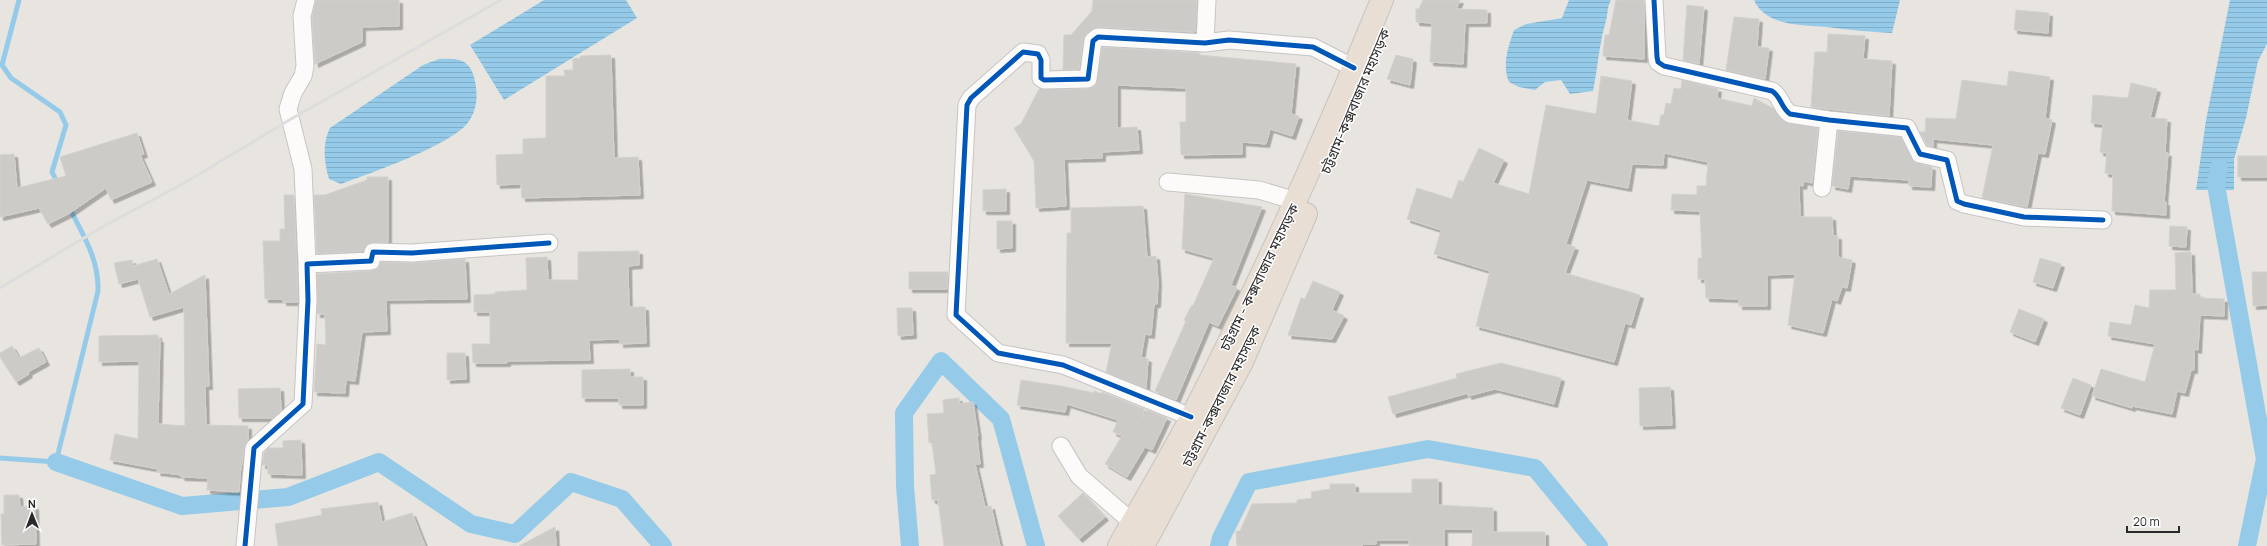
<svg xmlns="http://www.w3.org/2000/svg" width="2267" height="546" font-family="Manrope,'Noto Sans Bengali',sans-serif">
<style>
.water{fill:url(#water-rules)}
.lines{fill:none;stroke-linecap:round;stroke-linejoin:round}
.stream{stroke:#95cbe8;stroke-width:5}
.canal{stroke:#95cbe8;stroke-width:18}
.building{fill:#cdcbc7;stroke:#d3d1cc;filter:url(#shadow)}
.street-casing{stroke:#c6c4c5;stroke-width:19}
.highway-casing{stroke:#c4c3c1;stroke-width:24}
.street{stroke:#fcfbfa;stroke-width:17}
.highway{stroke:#e8ded3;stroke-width:22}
.rail{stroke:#deddde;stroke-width:3}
.cycleway-casing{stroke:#fff;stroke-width:8}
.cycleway{stroke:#0057b8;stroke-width:5}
.labels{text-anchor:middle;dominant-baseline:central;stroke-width:3;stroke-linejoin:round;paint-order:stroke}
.street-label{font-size:14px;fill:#2a2a2a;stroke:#fff}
</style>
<defs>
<pattern id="water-rules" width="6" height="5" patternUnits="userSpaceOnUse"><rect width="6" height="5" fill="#95cbe8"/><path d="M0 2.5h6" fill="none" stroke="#81aec7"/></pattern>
<filter id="shadow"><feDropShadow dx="3.5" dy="3.5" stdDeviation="0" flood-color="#0004"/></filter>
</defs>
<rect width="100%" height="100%" fill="#e8e5e0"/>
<!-- water -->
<path class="water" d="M 544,0 L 626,0 L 637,18 L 504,100 L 470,45 Z
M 1569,0 L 1611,0 C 1607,7 1608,13 1606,21 C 1599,44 1598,67 1593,91 L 1570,94 L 1561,80 L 1545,82 L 1535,90 L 1519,87 L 1509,82 C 1502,65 1508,47 1514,30 L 1526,24 L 1562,18 Z
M 1754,0 L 1900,0 L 1892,33 C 1870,32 1849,30 1827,27 C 1803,25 1766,27 1754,0 Z
M 2230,0 L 2267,0 L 2267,44 L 2258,61 L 2246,118 L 2234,159 L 2234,190 L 2196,190 L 2206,120 Z
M 439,59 C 456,58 469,58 474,77 C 478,92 478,108 469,121 C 455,144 368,174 341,184 L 329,179 C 324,162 322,144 330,128 L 423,65 Z"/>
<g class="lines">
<!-- stream -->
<path class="stream" d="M 19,0 L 2,65 L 11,78 L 60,112 L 66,125 L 52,172 L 58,184
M 0,458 L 56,462 L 98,291 C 99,259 83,235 69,207"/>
<!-- canal -->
<path class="canal" d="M 2219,167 L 2216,185 L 2265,459 L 2247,546
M 56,462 L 182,506 L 288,497 L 379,462 L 471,524 L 515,534 L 571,482 L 622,499 L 663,546
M 910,546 L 905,486 L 904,413 L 941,361 L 1001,419 L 1036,546
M 1219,546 L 1221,538 L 1249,482 L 1428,449 L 1535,468 L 1599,546"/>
</g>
<!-- building -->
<path class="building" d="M 316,0 L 399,0 L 399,26 L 362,27 L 362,42 L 315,64 L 312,17 Z
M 1093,0 L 1197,0 L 1195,32 L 1098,27 L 1087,33 L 1083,39 L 1079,69 L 1063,70 L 1064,35 L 1071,35 L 1092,11 Z
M 1423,0 L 1460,0 L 1456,9 L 1487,10 L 1487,23 L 1465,23 L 1463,64 L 1430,62 L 1432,23 L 1416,22 L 1416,9 L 1419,9 Z
M 1616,0 L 1644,0 L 1644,59 L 1603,56 L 1605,35 L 1609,35 Z
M 1687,5 L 1704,7 L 1699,64 L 1683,60 Z
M 2016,10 L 2049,13 L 2048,33 L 2014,30 Z
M 1734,17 L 1759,19 L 1757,47 L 1769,48 L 1765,79 L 1726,70 Z
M 1828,34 L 1865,36 L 1863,59 L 1892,61 L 1889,116 L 1811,107 L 1815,52 L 1827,52 Z
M 1102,47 L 1200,53 L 1199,55 L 1296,64 L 1291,114 L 1299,116 L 1292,136 L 1270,129 L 1266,144 L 1242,142 L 1242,154 L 1181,155 L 1180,122 L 1186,122 L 1186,88 L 1117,85 L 1117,128 L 1137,127 L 1139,150 L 1102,152 L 1102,158 L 1064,159 L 1066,206 L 1036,208 L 1034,161 L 1014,128 L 1021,124 L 1039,89 L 1088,89 L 1096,85 Z
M 611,55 L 614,158 L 638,157 L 640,195 L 522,198 L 521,184 L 497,185 L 496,155 L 523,154 L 523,139 L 546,138 L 546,76 L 565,76 L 564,70 L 573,70 L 573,59 L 581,58 L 580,56 Z
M 1396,55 L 1413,59 L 1410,85 L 1387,79 Z
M 2009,71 L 2050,77 L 2045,118 L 2052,120 L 2045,154 L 2038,153 L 2027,207 L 1982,198 L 1993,145 L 1933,139 L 1933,147 L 1927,145 L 1920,132 L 1925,132 L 1926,118 L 1956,119 L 1962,80 L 2007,86 Z
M 1601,76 L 1632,81 L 1627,120 L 1659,126 L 1661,115 L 1664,115 L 1666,103 L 1671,104 L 1674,88 L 1681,89 L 1682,80 L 1718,89 L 1717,98 L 1752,106 L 1754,98 L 1774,109 L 1784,122 L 1818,128 L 1812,183 L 1804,181 L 1803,186 L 1799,185 L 1800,217 L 1832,217 L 1833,236 L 1838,236 L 1838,257 L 1852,260 L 1847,288 L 1842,287 L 1837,301 L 1832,299 L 1823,333 L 1788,325 L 1795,274 L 1767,275 L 1767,306 L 1739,306 L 1739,299 L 1706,298 L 1705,279 L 1698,279 L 1698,258 L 1702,258 L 1700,211 L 1671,210 L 1672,194 L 1697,195 L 1697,186 L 1706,186 L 1708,162 L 1664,153 L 1663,165 L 1632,164 L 1628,188 L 1587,180 L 1566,244 L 1575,247 L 1565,273 L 1640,295 L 1631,325 L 1625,323 L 1614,362 L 1476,326 L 1490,271 L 1434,254 L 1441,230 L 1407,219 L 1417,188 L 1452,199 L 1459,180 L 1463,182 L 1479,148 L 1504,160 L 1493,183 L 1529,194 L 1546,105 L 1596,114 Z
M 2131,83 L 2157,89 L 2150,118 L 2167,119 L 2165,153 L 2168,153 L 2164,202 L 2166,202 L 2166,215 L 2112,211 L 2113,174 L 2105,173 L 2107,153 L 2100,152 L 2103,124 L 2091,123 L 2093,95 L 2128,98 Z
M 1838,131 L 1901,137 L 1914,162 L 1932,167 L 1931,187 L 1909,186 L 1909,180 L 1850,176 L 1848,189 L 1832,186 Z
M 137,133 L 144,154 L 140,155 L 152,182 L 111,200 L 106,188 L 70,213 L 48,224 L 39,208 L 0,217 L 0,155 L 14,154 L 17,188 L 66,176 L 60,157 Z
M 2238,156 L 2267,156 L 2267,177 L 2238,177 Z
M 367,177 L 388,177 L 388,242 L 369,243 L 363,251 L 317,254 L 314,195 L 325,195 L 367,180 Z
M 1006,189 L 1006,211 L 983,211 L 983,190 Z
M 1185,194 L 1262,207 L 1231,285 L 1237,288 L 1218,326 L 1209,322 L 1176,400 L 1155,391 L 1186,321 L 1184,320 L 1192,305 L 1193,306 L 1214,258 L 1182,249 Z
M 284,195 L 294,195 L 298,302 L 283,302 L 283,299 L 265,299 L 263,241 L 280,241 L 280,229 L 285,229 Z
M 1143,206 L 1147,257 L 1156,256 L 1158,282 L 1157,304 L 1154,304 L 1151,335 L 1145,334 L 1141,357 L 1148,359 L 1146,388 L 1106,372 L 1112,343 L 1066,343 L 1067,233 L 1071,233 L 1071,208 Z
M 997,221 L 1012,221 L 1012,248 L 997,249 Z
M 2170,226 L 2187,227 L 2186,247 L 2169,246 Z
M 639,251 L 639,265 L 628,266 L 629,307 L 645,307 L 646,343 L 620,344 L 620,339 L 589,340 L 590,360 L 507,361 L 507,363 L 473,363 L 472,344 L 490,344 L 490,312 L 474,312 L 474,295 L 495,294 L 495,292 L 527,290 L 526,258 L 547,257 L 548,280 L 578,280 L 578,252 Z
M 2191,252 L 2192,294 L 2200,294 L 2200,298 L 2224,299 L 2224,316 L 2200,315 L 2198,350 L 2194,349 L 2194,370 L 2191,370 L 2185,393 L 2177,391 L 2172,414 L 2132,406 L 2132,408 L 2092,396 L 2101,369 L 2145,382 L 2155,344 L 2108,336 L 2110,322 L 2131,325 L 2135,305 L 2149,308 L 2150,290 L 2176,290 L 2175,253 Z
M 2040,258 L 2061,264 L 2053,288 L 2033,282 Z
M 157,259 L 169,294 L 205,275 L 209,386 L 205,386 L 206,425 L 248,426 L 248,440 L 244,447 L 242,465 L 241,464 L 239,492 L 207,490 L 208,478 L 181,477 L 182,475 L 157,472 L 158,469 L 110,460 L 115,434 L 138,439 L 139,361 L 99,362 L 99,336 L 158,335 L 158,339 L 160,339 L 158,424 L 185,426 L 184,307 L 150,317 L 138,279 L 119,284 L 114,263 L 132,260 L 133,266 Z
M 465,259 L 467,299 L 386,300 L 387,331 L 362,332 L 355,381 L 346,380 L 345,393 L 314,392 L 317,344 L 326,345 L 325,314 L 317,314 L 317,274 L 371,271 L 378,268 L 381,262 L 413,263 Z
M 909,272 L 948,272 L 947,289 L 909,289 Z
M 2252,272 L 2267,272 L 2267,305 L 2253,306 Z
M 1313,281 L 1340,292 L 1332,310 L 1344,316 L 1332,339 L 1288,335 L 1301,298 L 1305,299 Z
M 897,308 L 912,308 L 913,335 L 898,336 Z
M 2019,309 L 2044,319 L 2035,342 L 2010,332 Z
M 12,346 L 19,358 L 39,348 L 46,362 L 28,372 L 29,374 L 16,382 L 0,357 L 0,353 Z
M 447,353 L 465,353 L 466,379 L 447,380 Z
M 1501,363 L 1561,378 L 1554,404 L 1495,389 L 1468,396 L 1468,393 L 1393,414 L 1388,397 L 1457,378 L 1456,374 Z
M 630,369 L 630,377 L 643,377 L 643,405 L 619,405 L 619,398 L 582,398 L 582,370 Z
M 2073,378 L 2091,385 L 2080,415 L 2061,408 Z
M 1021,380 L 1061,386 L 1094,393 L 1094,391 L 1102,394 L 1102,392 L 1144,409 L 1143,419 L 1147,410 L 1167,418 L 1152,450 L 1145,447 L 1127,477 L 1105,464 L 1122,436 L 1113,432 L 1118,420 L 1067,404 L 1065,412 L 1017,405 Z
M 1670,387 L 1672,425 L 1640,426 L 1639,388 Z
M 280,388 L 281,411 L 273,418 L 239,418 L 238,389 Z
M 959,398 L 959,404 L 973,402 L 978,436 L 977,436 L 980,464 L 975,464 L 985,507 L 991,506 L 1000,546 L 944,546 L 938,500 L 932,500 L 930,475 L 936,474 L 932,443 L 929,443 L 927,414 L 944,413 L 943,400 Z
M 301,440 L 302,475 L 268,474 L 268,465 L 262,465 L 264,453 L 268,448 L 283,448 L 283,441 Z
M 1412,479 L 1438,479 L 1438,505 L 1493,508 L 1493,532 L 1545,532 L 1545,546 L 1472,546 L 1473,529 L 1444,529 L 1444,546 L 1409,546 L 1409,540 L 1376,540 L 1376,544 L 1362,544 L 1362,546 L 1237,546 L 1236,531 L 1240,531 L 1252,504 L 1297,503 L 1297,500 L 1312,498 L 1311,492 L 1330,489 L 1330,484 L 1355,484 L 1355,493 L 1412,493 Z
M 1083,493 L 1105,517 L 1079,539 L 1058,516 Z
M 4,495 L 19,495 L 20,507 L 35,506 L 36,544 L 2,545 L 1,514 L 4,514 Z
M 378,502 L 382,522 L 412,513 L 425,546 L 278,546 L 275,524 L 322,515 L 321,509 Z
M 555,527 L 556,546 L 519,546 Z"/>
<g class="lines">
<defs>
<path id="street" d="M 306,0 L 302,16 L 305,66 L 303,76 L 293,93 L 288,109 L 303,169 L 307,264
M 1654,0 L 1657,57 L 1658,62 L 1664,66 L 1772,91 C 1781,96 1781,108 1790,114 L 1829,120 L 1907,128 L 1920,154 L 1947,160 L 1957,201 L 1964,204 L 2024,217 L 2103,220
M 1205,43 L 1207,0
M 1168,182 L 1259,190 L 1296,201
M 1822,188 L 1829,120
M 1191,417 L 1063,365 L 998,353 L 956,315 L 967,105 L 971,98 L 1023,52 L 1038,54 L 1041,60 L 1041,78 L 1044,80 L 1088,79 L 1093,41 L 1098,37 L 1205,43 L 1229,40 L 1313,47 L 1354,68
M 1061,446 L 1079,476 L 1132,522
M 245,546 L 254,448 L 303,404 L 308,300 L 307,264 L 371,261 L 373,252 L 412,253 L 549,243"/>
<path id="highway" d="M 1119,546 C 1143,503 1169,460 1192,416 C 1262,280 1324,141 1382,0
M 1143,546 L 1242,362 L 1306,214"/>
</defs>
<!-- street casing -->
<use href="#street" class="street-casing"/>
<!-- highway casing -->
<use href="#highway" class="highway-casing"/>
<!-- street -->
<use href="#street" class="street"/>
<!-- highway -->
<use href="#highway" class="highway"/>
<!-- rail -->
<path class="rail" d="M 0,288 L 104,226 L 186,182 L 291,119 L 501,0"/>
<defs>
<path id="cycleway" d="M 1654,0 L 1657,57 L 1658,62 L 1664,66 L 1772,91 C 1781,96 1781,108 1790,114 L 1829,120 L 1907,128 L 1920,154 L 1947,160 L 1957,201 L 1964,204 L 2024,217 L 2103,220
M 1191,417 L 1063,365 L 998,353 L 956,315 L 967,105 L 971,98 L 1023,52 L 1038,54 L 1041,60 L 1041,78 L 1044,80 L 1088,79 L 1093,41 L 1098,37 L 1205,43 L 1229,40 L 1313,47 L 1354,68
M 245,546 L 254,448 L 303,404 L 308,300 L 307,264 L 371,261 L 373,252 L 412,253 L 549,243"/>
</defs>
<!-- cycleway casing -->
<use href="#cycleway" class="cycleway-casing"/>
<!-- cycleway -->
<use href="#cycleway" class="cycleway"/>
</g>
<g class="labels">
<!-- street labels -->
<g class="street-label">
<text transform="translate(1355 101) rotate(-67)">চট্টগ্রাম-কক্সবাজার মহাসড়ক</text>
<text transform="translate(1259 277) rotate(-64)">চট্টগ্রাম - কক্সবাজার মহাসড়ক</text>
<text transform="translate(1221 396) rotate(-63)">চট্টগ্রাম-কক্সবাজার মহাসড়ক</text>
</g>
</g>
<!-- north arrow -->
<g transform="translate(32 514) rotate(359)" stroke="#ffffff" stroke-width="3" paint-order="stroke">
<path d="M0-3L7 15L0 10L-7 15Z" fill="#2a2a2a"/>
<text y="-6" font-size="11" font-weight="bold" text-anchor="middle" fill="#2a2a2a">N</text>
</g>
<!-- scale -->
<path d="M2127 526v6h52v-6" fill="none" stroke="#2a2a2a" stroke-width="2"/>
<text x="2133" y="526" font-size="12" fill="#2a2a2a" stroke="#ffffff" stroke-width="3" paint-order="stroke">20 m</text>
</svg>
